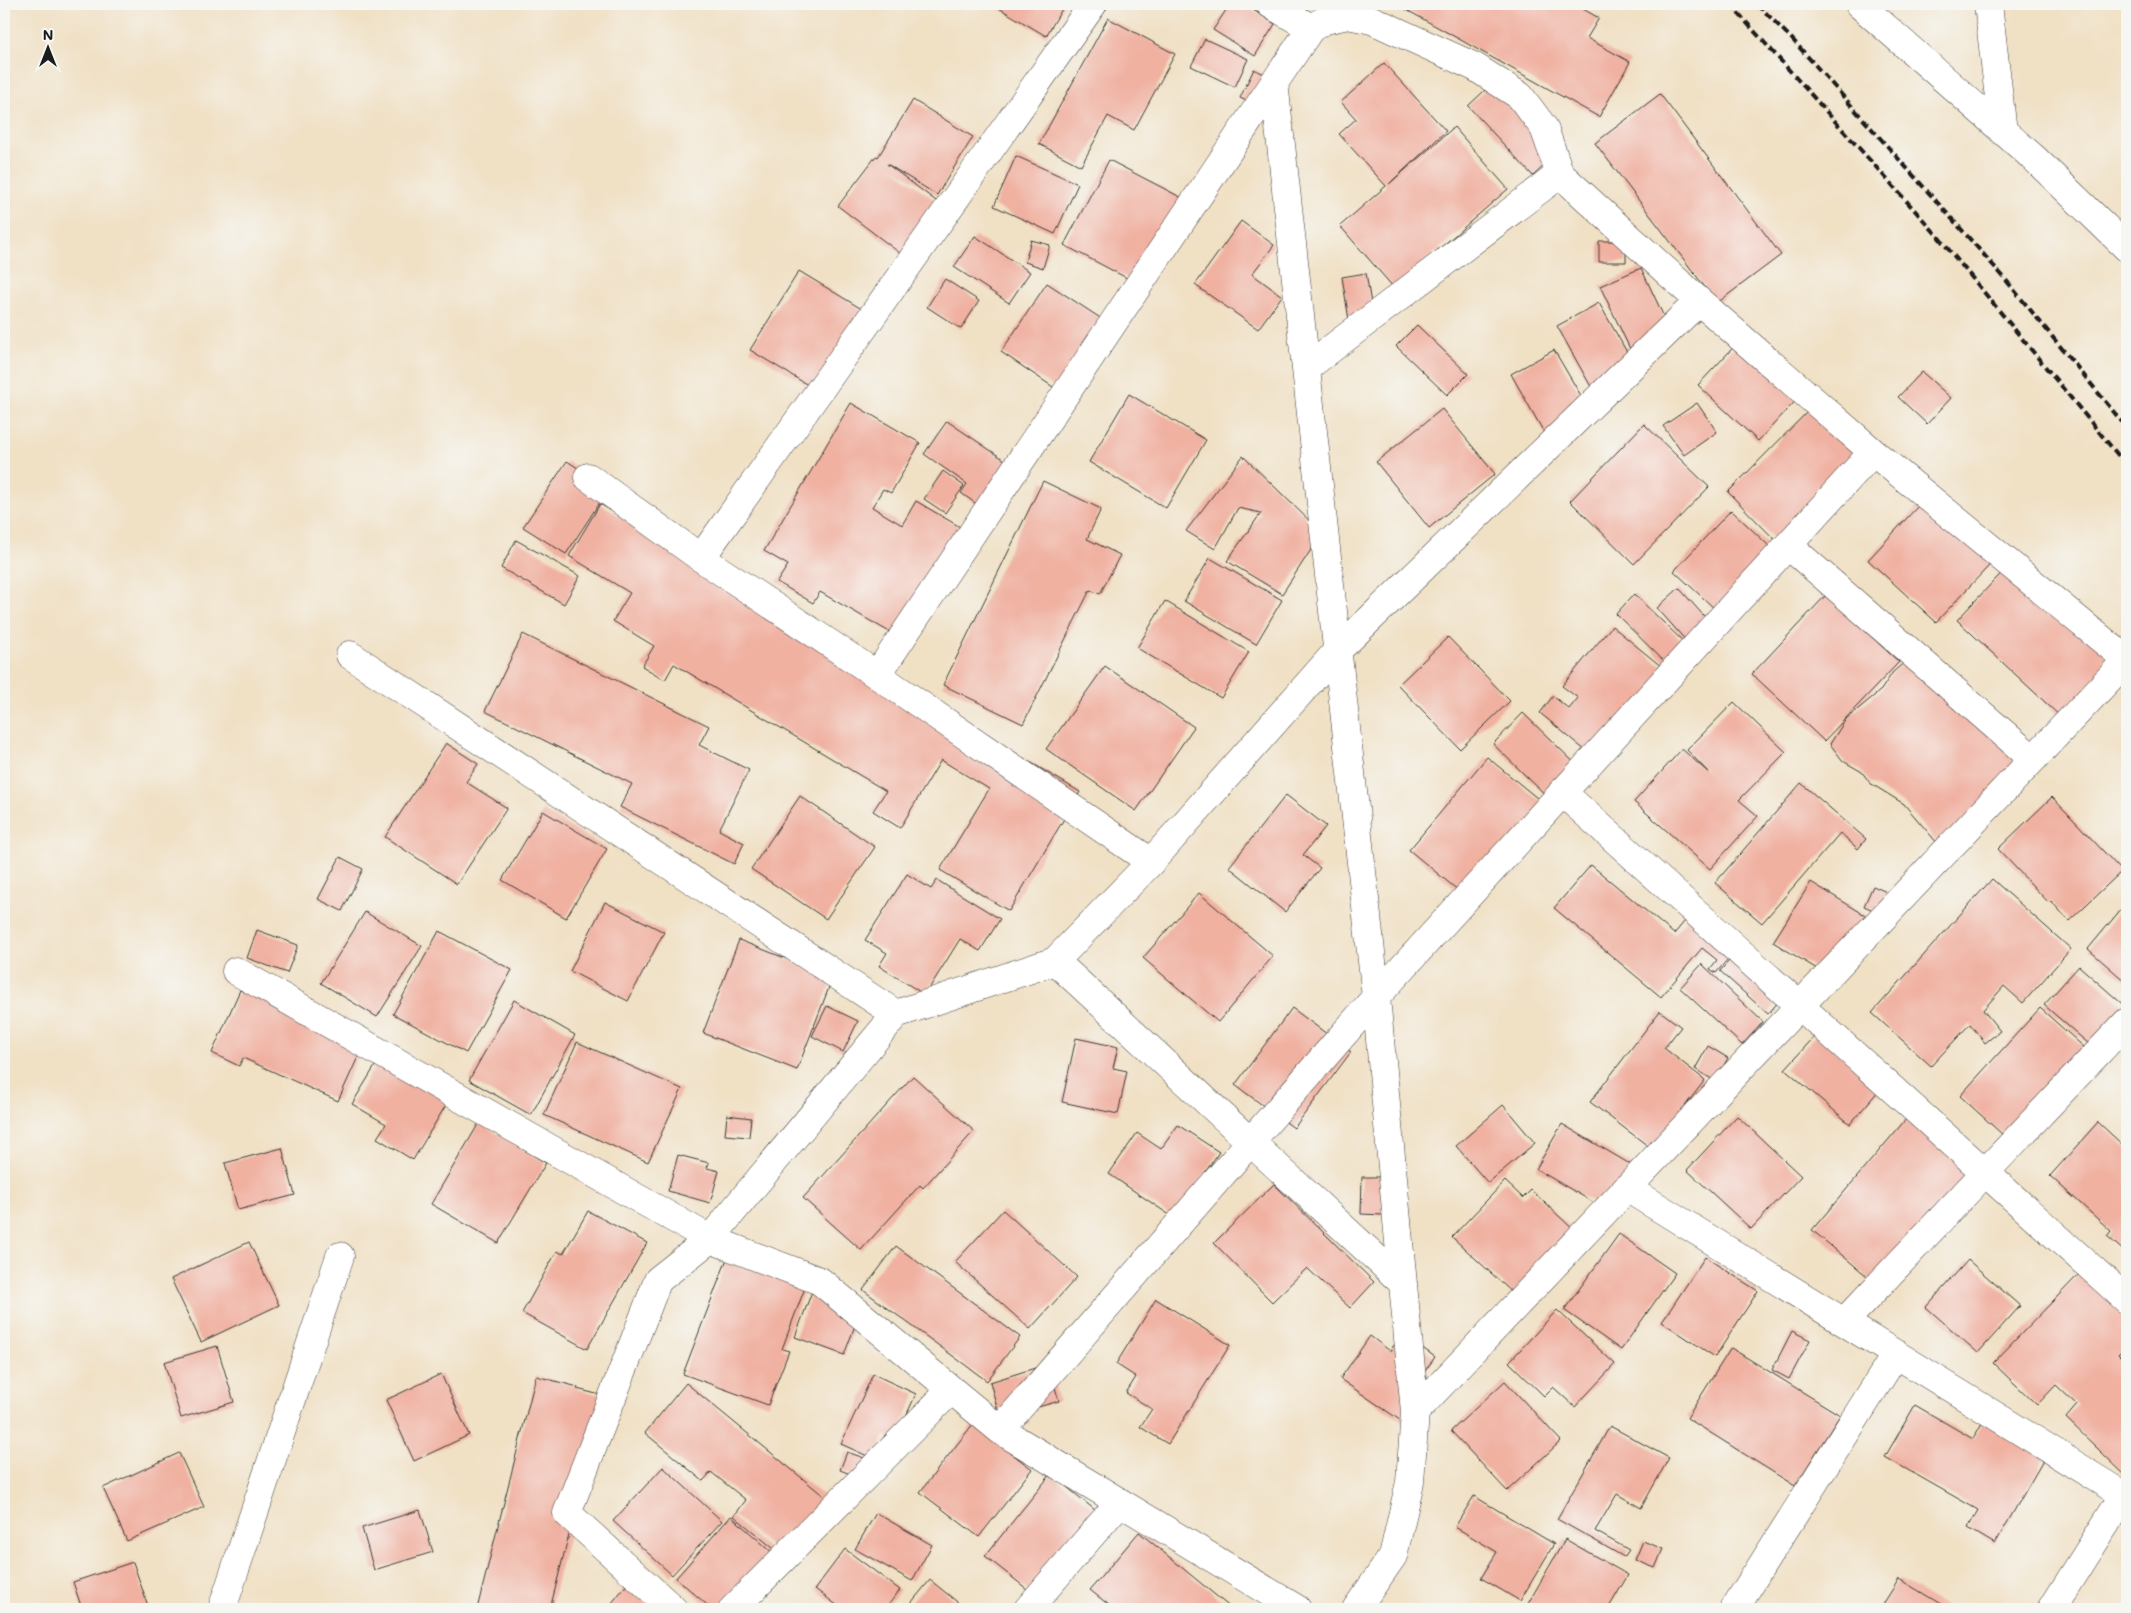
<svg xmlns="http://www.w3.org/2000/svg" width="2131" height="1613" font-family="Mali,sans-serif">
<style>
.building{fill:#f0b1a1}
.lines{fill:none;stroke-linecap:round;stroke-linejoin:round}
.minor-casing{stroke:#3c3935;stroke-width:29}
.minor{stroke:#fff;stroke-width:28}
.rail{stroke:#1c1c1c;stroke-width:4;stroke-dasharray:8 4;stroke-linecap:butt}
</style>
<rect width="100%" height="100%" fill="#f6f6f2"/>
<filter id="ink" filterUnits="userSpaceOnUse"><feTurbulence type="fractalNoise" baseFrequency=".02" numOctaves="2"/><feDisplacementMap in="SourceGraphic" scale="10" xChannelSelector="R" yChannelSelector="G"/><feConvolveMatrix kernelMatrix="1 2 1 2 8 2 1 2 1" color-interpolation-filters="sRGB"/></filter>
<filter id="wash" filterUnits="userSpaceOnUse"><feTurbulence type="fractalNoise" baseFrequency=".0096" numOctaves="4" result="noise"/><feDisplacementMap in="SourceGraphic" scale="20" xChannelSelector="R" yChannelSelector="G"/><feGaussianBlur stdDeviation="1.12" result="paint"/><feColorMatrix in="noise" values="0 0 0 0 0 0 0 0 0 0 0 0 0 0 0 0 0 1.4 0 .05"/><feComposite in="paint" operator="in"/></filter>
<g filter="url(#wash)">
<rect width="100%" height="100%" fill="#f0e0c4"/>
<g id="blocks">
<!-- building -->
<path class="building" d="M 992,4 L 1065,4 L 1046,36 Z
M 1230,4 L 1244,4 L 1275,24 L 1255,56 L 1213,30 Z
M 1396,4 L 1574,4 L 1599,18 L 1587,38 L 1630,62 L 1599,117 Z
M 1108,18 L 1175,54 L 1134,130 L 1108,116 L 1081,166 L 1039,144 Z
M 1205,39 L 1248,59 L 1235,87 L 1191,66 Z
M 1384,63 L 1446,131 L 1389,184 L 1454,127 L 1508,189 L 1394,288 L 1340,226 L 1386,186 L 1339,134 L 1356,119 L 1341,102 Z
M 1254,69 L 1276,80 L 1263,108 L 1240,98 Z
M 1498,78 L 1563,148 L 1533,176 L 1468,106 Z
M 1660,94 L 1781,255 L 1717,303 L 1595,143 Z
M 913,100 L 973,137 L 937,195 L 887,164 L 944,207 L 905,257 L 838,206 L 876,156 L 878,157 Z
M 1016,156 L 1078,184 L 1055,234 L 994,206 Z
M 1109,160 L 1188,201 L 1142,286 L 1064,245 Z
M 1241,221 L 1274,245 L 1252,274 L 1282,296 L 1258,329 L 1195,285 Z
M 975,236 L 1030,272 L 1009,303 L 954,267 Z
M 1031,240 L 1050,245 L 1043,268 L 1025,262 Z
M 1599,241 L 1626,241 L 1626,262 L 1599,262 Z
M 1641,268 L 1672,334 L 1632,353 L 1600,286 Z
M 799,271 L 870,314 L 821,393 L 750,350 Z
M 1366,273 L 1374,322 L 1350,326 L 1342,277 Z
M 945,279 L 979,301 L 961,329 L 927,307 Z
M 1047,283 L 1108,323 L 1062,393 L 1001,352 Z
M 1599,303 L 1636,368 L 1594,392 L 1557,326 Z
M 1417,325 L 1468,374 L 1447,395 L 1396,346 Z
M 1743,337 L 1803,393 L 1758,441 L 1698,385 Z
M 1554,350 L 1590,411 L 1546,436 L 1511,374 Z
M 1922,372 L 1951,398 L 1927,424 L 1898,397 Z
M 1129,394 L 1206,440 L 1166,508 L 1089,462 Z
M 1823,396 L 1881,454 L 1784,549 L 1728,492 Z
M 851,403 L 920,443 L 891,493 L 883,489 L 872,507 L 902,525 L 916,501 L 972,534 L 907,642 L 820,592 L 813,603 L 777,582 L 788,565 L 764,551 Z
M 1697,403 L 1717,432 L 1684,455 L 1663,426 Z
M 1442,409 L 1495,474 L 1429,528 L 1376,462 Z
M 947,421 L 1021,471 L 992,515 L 961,493 L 967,484 L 924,454 Z
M 1644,424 L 1709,487 L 1634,564 L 1570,501 Z
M 1243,456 L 1322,533 L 1282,594 L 1227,561 L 1261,513 L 1238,508 L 1215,549 L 1186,531 Z
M 567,461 L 609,488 L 566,554 L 523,527 Z
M 943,471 L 964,486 L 945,513 L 924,499 Z
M 1043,481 L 1101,509 L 1087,539 L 1120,555 L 1100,594 L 1090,590 L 1023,724 L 943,685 Z
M 1933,490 L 2001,553 L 1936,622 L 1868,560 Z
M 600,504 L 1080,792 L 1009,911 L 940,870 L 989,789 L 941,760 L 900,828 L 873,811 L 886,791 L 674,664 L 665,680 L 642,666 L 654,646 L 613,621 L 630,593 L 569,556 Z
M 1731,510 L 1786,562 L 1729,622 L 1674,571 Z
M 516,540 L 580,576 L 564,604 L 501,568 Z
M 1210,558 L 1282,600 L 1256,644 L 1184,601 Z
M 2010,564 L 2115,663 L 2062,718 L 1957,620 Z
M 1679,588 L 1711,624 L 1689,644 L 1657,608 Z
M 1634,594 L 1692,650 L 1673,670 L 1616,614 Z
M 1826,595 L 1899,662 L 1824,741 L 1752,674 Z
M 1165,601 L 1249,652 L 1221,698 L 1137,648 Z
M 1612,626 L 1668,672 L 1598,761 L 1540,713 L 1553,696 L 1569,709 L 1578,698 L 1562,686 Z
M 523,634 L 709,726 L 699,745 L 749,770 L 719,830 L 744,843 L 734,864 L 620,807 L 632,784 L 485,711 Z
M 1448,637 L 1510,701 L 1460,749 L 1398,685 Z
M 1911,657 L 1997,740 L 2022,770 L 1944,851 L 1904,804 L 1870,783 L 1862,772 L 1843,761 L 1830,744 L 1846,719 L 1881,690 L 1893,672 Z
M 1105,666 L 1194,727 L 1136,811 L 1046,749 Z
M 1734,702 L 1786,752 L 1739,800 L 1758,816 L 1710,869 L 1634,802 L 1682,749 L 1710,774 L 1687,750 Z
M 1523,713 L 1587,775 L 1557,806 L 1493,744 Z
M 446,743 L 478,764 L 466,782 L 507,808 L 457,884 L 385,837 Z
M 1487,757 L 1554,812 L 1476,905 L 1409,850 Z
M 1801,783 L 1866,839 L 1858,849 L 1840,833 L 1762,923 L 1715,883 Z
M 1286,795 L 1326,826 L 1303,855 L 1320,868 L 1285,912 L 1229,867 Z
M 800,796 L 875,847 L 826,919 L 751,869 Z
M 2052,797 L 2122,871 L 2069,921 L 2051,901 L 2049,903 L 1998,849 Z
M 543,811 L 607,849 L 566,918 L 502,880 Z
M 340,857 L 363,869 L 342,911 L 318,899 Z
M 1591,865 L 1674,934 L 1690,915 L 1734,952 L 1716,973 L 1710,969 L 1717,960 L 1702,948 L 1661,997 L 1554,908 Z
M 907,874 L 931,889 L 937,880 L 1000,919 L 980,951 L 960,939 L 925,995 L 879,966 L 887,953 L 865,940 Z
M 1992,879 L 2071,949 L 2023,1003 L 2004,986 L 1983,1010 L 2000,1031 L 1985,1043 L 1970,1024 L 1931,1066 L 1872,1013 Z
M 1811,882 L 1878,923 L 1840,983 L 1773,942 Z
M 1873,886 L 1900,898 L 1891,918 L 1864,906 Z
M 1199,893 L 1273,956 L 1218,1022 L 1143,958 Z
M 605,902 L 664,932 L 628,1001 L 570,971 Z
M 2127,902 L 2127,983 L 2088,949 Z
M 365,912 L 422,946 L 377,1017 L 321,983 Z
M 257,930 L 298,945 L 287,973 L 247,958 Z
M 439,931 L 512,970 L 466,1053 L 393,1014 Z
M 739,940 L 833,977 L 797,1070 L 703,1033 Z
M 1744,944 L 1792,986 L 1768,1014 L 1720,971 Z
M 1702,964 L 1763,1022 L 1742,1045 L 1680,988 Z
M 2079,966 L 2127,1008 L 2127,1016 L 2097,1051 L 2044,1005 Z
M 240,990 L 363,1046 L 338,1101 L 243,1058 L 239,1066 L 212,1053 Z
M 514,1000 L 575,1035 L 531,1115 L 469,1080 Z
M 827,1006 L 858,1021 L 843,1052 L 812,1036 Z
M 1292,1008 L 1351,1052 L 1294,1128 L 1235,1085 Z
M 2040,1008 L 2094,1056 L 2014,1145 L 1960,1096 Z
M 1660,1011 L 1681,1027 L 1664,1048 L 1705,1080 L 1652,1149 L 1590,1102 Z
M 1816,1035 L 1880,1089 L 1850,1124 L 1785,1069 Z
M 1076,1038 L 1118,1047 L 1113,1068 L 1127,1071 L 1118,1114 L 1062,1102 Z
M 577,1042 L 682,1089 L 648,1162 L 544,1115 Z
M 1708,1046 L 1728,1058 L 1715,1081 L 1695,1069 Z
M 383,1053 L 452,1095 L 413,1160 L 377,1138 L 386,1124 L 352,1104 Z
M 913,1076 L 974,1131 L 923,1188 L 920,1185 L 861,1250 L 803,1198 Z
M 1503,1105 L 1535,1143 L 1488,1183 L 1456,1146 Z
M 1912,1112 L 1980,1169 L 1880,1287 L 1812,1230 Z
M 727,1115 L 751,1118 L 749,1137 L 725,1135 Z
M 1737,1116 L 1801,1176 L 1751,1229 L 1687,1170 Z
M 2098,1122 L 2127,1149 L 2127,1254 L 2107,1236 L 2111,1231 L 2050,1176 Z
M 479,1123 L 546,1163 L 498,1243 L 431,1204 Z
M 1562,1124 L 1635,1167 L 1610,1212 L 1536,1169 Z
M 1178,1125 L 1219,1152 L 1174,1218 L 1109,1174 L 1137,1133 L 1161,1149 Z
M 282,1148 L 295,1195 L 238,1210 L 225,1163 Z
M 678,1155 L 709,1163 L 707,1168 L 719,1171 L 710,1203 L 668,1191 Z
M 1362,1177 L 1384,1177 L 1383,1215 L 1361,1214 Z
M 1505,1181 L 1523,1198 L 1531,1190 L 1576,1232 L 1516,1296 L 1452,1237 Z
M 1274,1184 L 1374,1282 L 1350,1308 L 1307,1268 L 1272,1302 L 1214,1243 Z
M 1003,1210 L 1077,1277 L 1030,1329 L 955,1262 Z
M 588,1211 L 647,1243 L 587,1349 L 522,1313 L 557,1251 L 563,1254 Z
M 1619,1234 L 1675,1273 L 1621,1350 L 1564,1310 Z
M 249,1242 L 279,1305 L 201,1342 L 171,1279 Z
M 896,1246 L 1020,1337 L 987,1381 L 863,1290 Z
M 728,1256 L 806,1285 L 782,1349 L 789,1351 L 768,1405 L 683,1374 Z
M 1705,1257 L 1758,1291 L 1715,1357 L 1662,1322 Z
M 1968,1260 L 2020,1306 L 1978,1353 L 1926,1307 Z
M 2083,1270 L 2127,1313 L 2127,1345 L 2118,1354 L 2127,1363 L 2127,1477 L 2066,1418 L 2077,1405 L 2056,1385 L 2037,1405 L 1993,1363 Z
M 814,1286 L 863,1304 L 844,1355 L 795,1337 Z
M 1156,1299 L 1230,1345 L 1168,1444 L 1140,1427 L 1152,1409 L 1126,1393 L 1136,1377 L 1116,1364 Z
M 1557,1310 L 1615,1364 L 1575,1407 L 1553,1387 L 1544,1396 L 1509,1362 Z
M 1409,1323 L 1413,1341 L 1435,1357 L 1423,1374 L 1442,1388 L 1413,1429 L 1340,1379 L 1370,1336 L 1390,1351 Z
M 1792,1331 L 1810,1340 L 1789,1379 L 1772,1370 Z
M 217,1346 L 234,1402 L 181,1418 L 164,1362 Z
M 1731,1348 L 1840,1415 L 1795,1486 L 1687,1418 Z
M 1048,1364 L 1059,1401 L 1000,1418 L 990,1382 Z
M 441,1374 L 469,1435 L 414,1461 L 386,1400 Z
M 873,1374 L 916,1394 L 895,1440 L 885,1435 L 874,1459 L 841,1444 Z
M 536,1376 L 578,1387 L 577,1389 L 604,1396 L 550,1609 L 477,1609 Z
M 1505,1381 L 1561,1441 L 1507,1491 L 1451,1431 Z
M 686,1383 L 836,1506 L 790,1562 L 734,1516 L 746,1500 L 711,1472 L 703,1481 L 645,1433 Z
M 1915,1405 L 1973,1439 L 1986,1416 L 2048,1452 L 1995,1544 L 1968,1528 L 1978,1510 L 1885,1457 Z
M 973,1424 L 1032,1469 L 979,1537 L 920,1492 Z
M 1610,1426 L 1669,1458 L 1641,1508 L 1617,1494 L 1595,1531 L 1629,1550 L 1624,1557 L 1557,1519 Z
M 847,1452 L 873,1461 L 866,1480 L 840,1470 Z
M 179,1453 L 204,1507 L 127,1541 L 103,1488 Z
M 663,1467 L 722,1521 L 672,1575 L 613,1521 Z
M 1051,1474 L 1106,1519 L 1041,1600 L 985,1556 Z
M 1474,1496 L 1554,1544 L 1520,1601 L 1481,1578 L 1497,1552 L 1455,1527 Z
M 420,1510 L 433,1552 L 374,1570 L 362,1528 Z
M 876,1513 L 932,1545 L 912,1581 L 855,1549 Z
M 731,1516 L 783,1562 L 741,1609 L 712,1609 L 676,1578 Z
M 1139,1532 L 1232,1609 L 1114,1609 L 1090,1590 Z
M 1565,1539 L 1628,1575 L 1608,1609 L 1525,1609 Z
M 1643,1541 L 1663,1549 L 1655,1568 L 1635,1560 Z
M 845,1549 L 900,1590 L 885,1609 L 842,1609 L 815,1589 Z
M 133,1562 L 149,1609 L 82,1609 L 73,1582 Z
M 636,1573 L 683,1609 L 607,1609 Z
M 1899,1579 L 1949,1609 L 1880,1609 Z
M 930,1580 L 966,1609 L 906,1609 Z"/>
</g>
</g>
<g filter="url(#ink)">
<use href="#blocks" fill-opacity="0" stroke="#3c3935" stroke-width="1"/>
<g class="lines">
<defs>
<path id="minor" d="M 1859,4 L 2036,160 L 2127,248
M 1988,4 L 2003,132
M 1311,28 L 1325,20 L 1348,15 L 1372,20 L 1475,67 L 1520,96 L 1544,128 L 1560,174 L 1699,301 L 1873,452 L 2127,660
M 1274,82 L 1376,997 L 1415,1412 L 1410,1482 L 1393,1556 L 1356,1609
M 1306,368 L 1560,174
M 588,477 L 701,558 L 877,675 L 1151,862
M 1788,545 L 2033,759
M 701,558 L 1093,4
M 350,655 L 896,1014
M 877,675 L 1311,28 L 1270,4
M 1562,792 L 2127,1300
M 1055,961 L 1403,1283
M 236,971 L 710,1239 L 820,1281 L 1000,1430 L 1297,1609
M 1627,1188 L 2127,1497
M 1844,1322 L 2127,1022
M 1415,1412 L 2127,660
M 1000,1430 L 1376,997 L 1873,452
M 222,1609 L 340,1256
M 673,1609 L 567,1513 L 658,1280 L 710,1239 L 896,1014 L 1055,961 L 1151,862 L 1338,650 L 1699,301
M 733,1609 L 951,1390
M 1028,1609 L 1120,1502
M 1734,1609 L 1896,1354
M 2052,1609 L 2124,1495"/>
</defs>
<!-- minor casing -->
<use href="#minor" class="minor-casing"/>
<!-- minor -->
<use href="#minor" class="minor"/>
<!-- rail -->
<path class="rail" d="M 1730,4 L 1936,234 L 2127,466
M 1757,4 L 1792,39 L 2001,274 L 2127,428"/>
</g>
</g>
<!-- margin -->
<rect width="2131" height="1613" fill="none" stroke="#f6f6f2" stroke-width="20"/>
<!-- north arrow -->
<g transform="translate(48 48)" stroke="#f6f6f2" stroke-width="4" paint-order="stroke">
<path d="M0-4L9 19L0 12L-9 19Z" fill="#1c1c1c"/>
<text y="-8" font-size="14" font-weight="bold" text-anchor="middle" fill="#1c1c1c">N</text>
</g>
</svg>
